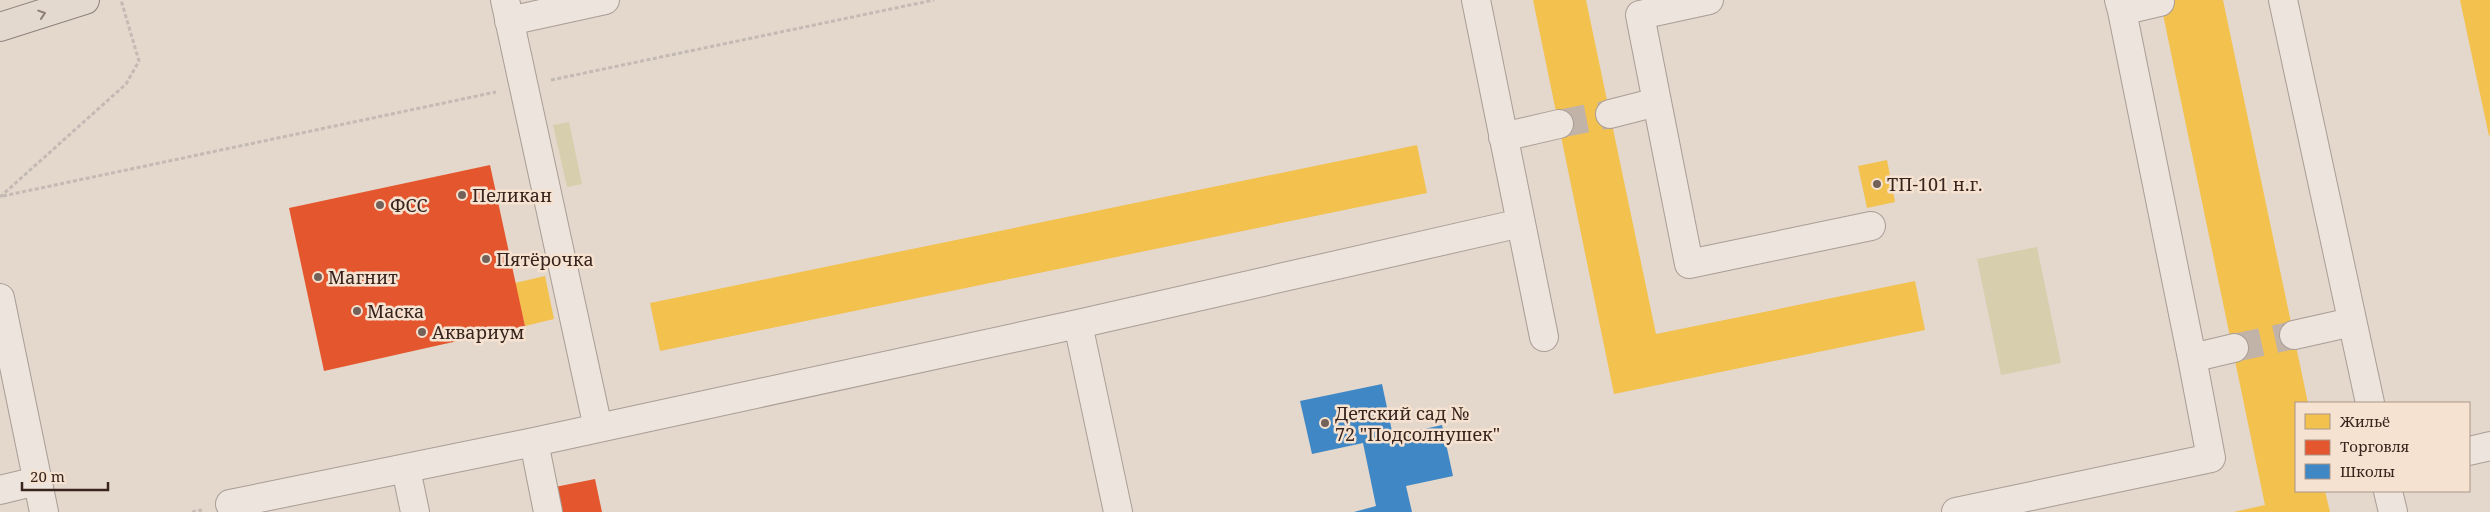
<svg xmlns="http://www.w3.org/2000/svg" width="2490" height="512" font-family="'Noto Serif',serif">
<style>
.green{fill:#d7cead}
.homes{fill:#f2c14e}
.shops{fill:#e4572e}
.schools{fill:#3f88c5}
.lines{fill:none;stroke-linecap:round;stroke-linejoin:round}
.minor-tunnel{stroke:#c2b3a9;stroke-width:28;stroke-dasharray:28 14;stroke-linecap:butt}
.minor-casing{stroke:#a99d95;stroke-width:30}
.major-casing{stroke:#8e827c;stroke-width:30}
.path{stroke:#c4bab4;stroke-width:3;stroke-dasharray:4 2.5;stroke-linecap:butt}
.minor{stroke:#ece4dd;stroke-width:28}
.major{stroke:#e4d9cf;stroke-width:28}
.oneway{stroke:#8e7e76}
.poi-dot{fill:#74625a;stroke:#f6e2d0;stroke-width:2}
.labels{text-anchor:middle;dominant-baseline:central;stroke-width:5;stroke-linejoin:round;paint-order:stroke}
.poi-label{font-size:18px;fill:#38231d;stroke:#f6e2d0;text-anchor:start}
</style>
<rect width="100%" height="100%" fill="#e4d7cc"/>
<!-- green -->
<path class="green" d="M 569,122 L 582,184 L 567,187 L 553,125 Z
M 2037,247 L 2061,363 L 2001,375 L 1977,259 Z"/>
<!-- homes -->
<path class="homes" d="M 1533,0 L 1586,0 L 1656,334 L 1915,281 L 1925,330 L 1614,394 Z
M 2160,0 L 2223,0 L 2308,403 L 2296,403 L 2296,491 L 2325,491 L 2330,512 L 2234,512 L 2265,505 Z
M 2460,0 L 2490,0 L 2490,135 L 2489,136 Z
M 1417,145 L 1427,193 L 660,351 L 650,303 Z
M 1887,160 L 1895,202 L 1867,208 L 1858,166 Z
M 545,276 L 554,319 L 525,326 L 515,283 Z"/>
<!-- shops -->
<path class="shops" d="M 490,165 L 525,326 L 324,371 L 289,208 Z
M 595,479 L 602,512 L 560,512 L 555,487 Z"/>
<!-- schools -->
<path class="schools" d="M 1382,384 L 1393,436 L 1442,425 L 1453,476 L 1406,486 L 1412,512 L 1354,512 L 1376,506 L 1363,443 L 1312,454 L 1300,401 Z"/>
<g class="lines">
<!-- minor-tunnel -->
<path class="minor-tunnel" d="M 1559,124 L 1610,114
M 2234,348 L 2294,335"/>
<defs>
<path id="minor" d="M 505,0 L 598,428
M 1476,0 L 1544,337
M 2119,0 L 2122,11 L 2160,2
M 2283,0 L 2370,403
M 2122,11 L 2192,358 L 2234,348
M 509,21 L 605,0
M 1657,102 L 1689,264 L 1871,226
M 1610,114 L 1657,102 L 1640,15 L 1709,0
M 1503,137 L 1559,124
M 0,298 L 44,512
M 1078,324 L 1118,512
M 2294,335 L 2352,322
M 534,442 L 548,512
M 2469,451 L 2490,446
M 406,469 L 415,512
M 0,490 L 37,481
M 2388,491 L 2393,512
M 230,504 L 534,442 L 1078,324 L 1521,223
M 1956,512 L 2211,458 L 2192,358"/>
<path id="major" d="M 0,27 L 85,0"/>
</defs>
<!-- minor casing -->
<use href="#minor" class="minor-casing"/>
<!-- major casing -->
<use href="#major" class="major-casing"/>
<!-- path -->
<path class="path" d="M 551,80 L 934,0
M 3,196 L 496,92
M 0,197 L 126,84 L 139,61 L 121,0
M 192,512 L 202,510"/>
<!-- minor -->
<use href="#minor" class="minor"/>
<!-- major -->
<use href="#major" class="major"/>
</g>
<!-- one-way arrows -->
<defs><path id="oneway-chevron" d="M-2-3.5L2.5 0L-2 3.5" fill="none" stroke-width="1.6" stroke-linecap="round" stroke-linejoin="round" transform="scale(1.25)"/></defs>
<use class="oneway" href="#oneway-chevron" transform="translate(42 14) rotate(-18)"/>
<!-- markers -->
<g class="poi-dot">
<circle cx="1877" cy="184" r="5"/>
<circle cx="462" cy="195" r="5"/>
<circle cx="380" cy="205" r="5"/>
<circle cx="486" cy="259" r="5"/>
<circle cx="318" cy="277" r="5"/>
<circle cx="357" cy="311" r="5"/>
<circle cx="422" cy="332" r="5"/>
<circle cx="1325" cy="423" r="5"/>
</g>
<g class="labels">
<!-- poi labels -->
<g class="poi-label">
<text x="1887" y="184">ТП-101 н.г.</text>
<text x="472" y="195">Пеликан</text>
<text x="390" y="205">ФСС</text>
<text x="496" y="259">Пятёрочка</text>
<text x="328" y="277">Магнит</text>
<text x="367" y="311">Маска</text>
<text x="432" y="332">Аквариум</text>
<text x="1335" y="413">Детский сад №<tspan x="1335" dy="21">72 "Подсолнушек"</tspan></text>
</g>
</g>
<!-- legend -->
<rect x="2295" y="402" width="175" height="90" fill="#f6e2d0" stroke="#aa9688"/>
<rect x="2305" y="414" width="25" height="15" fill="#f2c14e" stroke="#aa9688"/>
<text x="2340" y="427" font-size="15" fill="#38231d">Жильё</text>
<rect x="2305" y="440" width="25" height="15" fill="#e4572e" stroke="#aa9688"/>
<text x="2340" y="452" font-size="15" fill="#38231d">Торговля</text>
<rect x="2305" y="464" width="25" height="15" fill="#3f88c5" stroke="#aa9688"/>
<text x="2340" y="477" font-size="15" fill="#38231d">Школы</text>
<!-- scale -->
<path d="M22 482v8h86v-8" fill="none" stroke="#38231d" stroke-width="2.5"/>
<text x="30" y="482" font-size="15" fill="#38231d" stroke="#f6e2d0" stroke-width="4" paint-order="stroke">20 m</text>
</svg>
